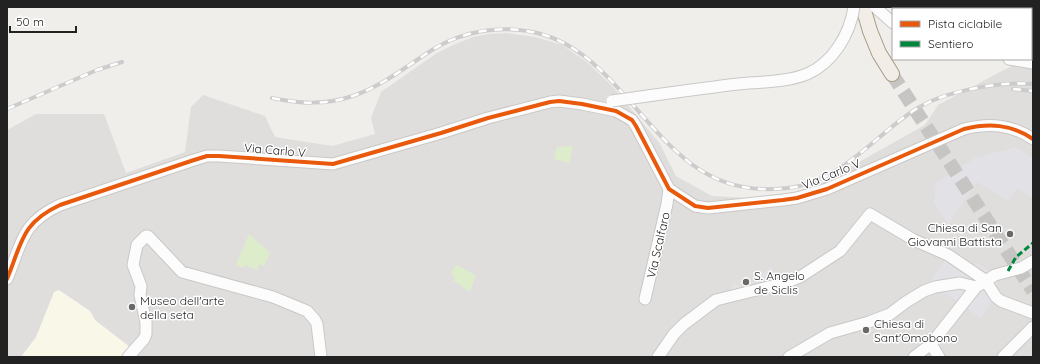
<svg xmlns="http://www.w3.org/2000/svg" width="1040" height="364" font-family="Quicksand,sans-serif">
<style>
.residential{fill:#dfdedc}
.education{fill:#f8f7e8}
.grass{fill:#ddeccb}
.plaza{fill:#e2e1e5}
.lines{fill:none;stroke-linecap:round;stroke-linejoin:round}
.major-tunnel{stroke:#c7c5c3;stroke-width:14;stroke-dasharray:14 7;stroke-linecap:butt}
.minor-casing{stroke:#c9c8c7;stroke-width:13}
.major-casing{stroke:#a79c86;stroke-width:16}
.minor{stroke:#fdfcfc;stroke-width:11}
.major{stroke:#f3ede7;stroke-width:14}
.rail-casing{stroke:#ccc;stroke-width:4}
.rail{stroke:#fff;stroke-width:2.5;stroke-dasharray:8;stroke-linecap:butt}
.minor-bridge-casing{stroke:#c9c8c7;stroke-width:13;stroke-linecap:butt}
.minor-bridge{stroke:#fdfcfc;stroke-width:11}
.quiet{stroke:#00873e;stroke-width:3;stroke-dasharray:6 3;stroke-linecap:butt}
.cycleway-casing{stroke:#fff;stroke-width:6}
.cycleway{stroke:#e8590c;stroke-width:4}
.poi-dot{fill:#6a6968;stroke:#fff;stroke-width:1.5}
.labels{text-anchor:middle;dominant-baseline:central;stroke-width:3;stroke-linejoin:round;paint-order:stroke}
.street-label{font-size:12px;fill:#222;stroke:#fff}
.poi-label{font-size:12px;fill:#222;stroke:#fff;text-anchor:start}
</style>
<rect width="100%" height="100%" fill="#f0eeeb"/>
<!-- residential -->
<path class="residential" d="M 507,33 L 535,37 L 549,41 L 562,45 L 587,62 L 613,87 L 660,144 L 676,176 L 712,196 L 748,198 L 776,197 L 818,185 L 925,125 L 938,105 L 1002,71 L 1026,59 L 1031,59 L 1031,57 L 1033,56 L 1033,357 L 7,357 L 7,130 L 36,114 L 104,114 L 126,173 L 185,152 L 191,107 L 203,95 L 265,116 L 275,137 L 332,146 L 375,134 L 371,118 L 381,92 L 437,53 L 453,45 L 473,37 L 489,34 Z"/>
<!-- education -->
<path class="education" d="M 59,290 L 90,311 L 95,320 L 130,347 L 122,357 L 21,357 L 36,337 L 54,292 Z"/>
<!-- grass -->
<path class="grass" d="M 571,146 L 573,147 L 569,163 L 554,159 L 557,147 Z
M 249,234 L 270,253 L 264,266 L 259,264 L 257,270 L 245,265 L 243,268 L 236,265 Z
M 456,265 L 476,275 L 470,292 L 453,280 L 455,278 L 451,273 Z"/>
<!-- plaza -->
<path class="plaza" d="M 1016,147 L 1033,158 L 1033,198 L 1017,188 L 1008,201 L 977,182 L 948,225 L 934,202 L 936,183 L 975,158 Z
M 948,255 L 970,270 L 976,263 L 995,275 L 997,279 L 996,297 L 980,318 L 962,304 L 929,284 Z
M 771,266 L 779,280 L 746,291 L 732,295 L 729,294 L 729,291 L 734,283 L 746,291 L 754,280 Z"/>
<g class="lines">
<!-- major-tunnel -->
<path class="major-tunnel" d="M 892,74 L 1033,291"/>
<defs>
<path id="minor" d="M 875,7 L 893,23
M 1009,59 L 1033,63
M 7,279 C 22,243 21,223 60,205 L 194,160 L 207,156 L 219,156 L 333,164 L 441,133 L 488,118 L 550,102 L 559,101 L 582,104 L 616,111 L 632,120 L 636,126 L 669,189 L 695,206 L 708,208 L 783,200 L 797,198 L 827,189 L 964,129 C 989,123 1011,124 1033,139
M 645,299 L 667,204 L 669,189
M 931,344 L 939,357
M 128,357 L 144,339 L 146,334 L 146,322 L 140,295 L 141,286 L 133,265 L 137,245 L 146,236 L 148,236 L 182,272 L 273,297 L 307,311 L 315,320 L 317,324 L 321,357
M 658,357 L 674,334 L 684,324 L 716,300 L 785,283 L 800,277 L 840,251 L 870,214 L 914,240 L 948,255 L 985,280 L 996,297 L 1001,301 L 1033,313
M 789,357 L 830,333 L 869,322 L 890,314 L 906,302 L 924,291 L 935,287 L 960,283 L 976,287
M 914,357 L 931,344 L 976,287 L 995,275 L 1021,268 L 1033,261
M 1003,357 L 1033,327"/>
<path id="major" d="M 863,7 L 870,31 L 879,53 L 892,74"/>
</defs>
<!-- minor casing -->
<use href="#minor" class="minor-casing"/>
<!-- major casing -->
<use href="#major" class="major-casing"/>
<!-- minor -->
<use href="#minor" class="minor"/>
<!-- major -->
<use href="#major" class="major"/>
<defs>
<path id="rail" d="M 1013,89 L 1033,91
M 272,98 C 301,104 325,105 353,96 C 382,86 407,66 432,50 C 464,30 504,24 541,34 C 573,43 596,64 618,88 C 669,144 702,198 788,188 C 841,182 874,136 916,109 C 945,91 999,81 1033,84
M 7,109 L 97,70 L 122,62"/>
</defs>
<!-- rail casing -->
<use href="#rail" class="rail-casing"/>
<!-- rail -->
<use href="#rail" class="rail"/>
<defs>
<path id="minor-bridge" d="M 612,101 C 654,95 696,89 738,84 C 759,82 788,82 807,74 C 833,63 850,34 854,7"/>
</defs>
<!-- minor-bridge casing -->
<use href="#minor-bridge" class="minor-bridge-casing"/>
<!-- minor-bridge -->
<use href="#minor-bridge" class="minor-bridge"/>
<!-- quiet -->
<path class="quiet" d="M 1008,271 L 1016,257 L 1033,243"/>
<defs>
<path id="cycleway" d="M 7,279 C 22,243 21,223 60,205 L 194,160 L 207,156 L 219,156 L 333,164 L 441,133 L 488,118 L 550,102 L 559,101 L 582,104 L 616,111 L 632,120 L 636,126 L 669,189 L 695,206 L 708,208 L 783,200 L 797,198 L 827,189 L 964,129 C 989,123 1011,124 1033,139"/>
</defs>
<!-- cycleway casing -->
<use href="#cycleway" class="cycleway-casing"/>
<!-- cycleway -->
<use href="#cycleway" class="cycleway"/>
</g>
<!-- markers -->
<g class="poi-dot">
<circle cx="1010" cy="234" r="4"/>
<circle cx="746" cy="282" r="4"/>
<circle cx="132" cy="307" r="4"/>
<circle cx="866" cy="330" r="4"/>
</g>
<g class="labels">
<!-- street labels -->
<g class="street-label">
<text transform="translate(275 150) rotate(5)">Via Carlo V</text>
<text transform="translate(831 174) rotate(-22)">Via Carlo V</text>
<text transform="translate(658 245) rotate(-77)">Via Scalfaro</text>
</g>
<!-- poi labels -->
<g class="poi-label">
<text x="1002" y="227" text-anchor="end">Chiesa di San<tspan x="1002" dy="14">Giovanni Battista</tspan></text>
<text x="754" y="275">S. Angelo<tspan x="754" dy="14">de Siclis</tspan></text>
<text x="140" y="300">Museo dell'arte<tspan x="140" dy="14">della seta</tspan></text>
<text x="874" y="323">Chiesa di<tspan x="874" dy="14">Sant'Omobono</tspan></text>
</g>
</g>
<!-- border -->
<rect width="1040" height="364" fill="none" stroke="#222222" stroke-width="16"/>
<!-- legend -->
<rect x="892" y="8" width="140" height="52" fill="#ffffff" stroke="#a7a7a7"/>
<rect x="900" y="21" width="20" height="6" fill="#e8590c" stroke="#a7a7a7"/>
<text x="928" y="28" font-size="12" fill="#222222">Pista ciclabile</text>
<rect x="900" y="41" width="20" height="6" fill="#00873e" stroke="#a7a7a7"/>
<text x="928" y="48" font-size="12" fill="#222222">Sentiero</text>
<!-- scale -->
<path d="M10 26v6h66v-6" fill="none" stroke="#222222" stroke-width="2"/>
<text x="16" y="26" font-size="12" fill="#222222" stroke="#ffffff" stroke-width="3" paint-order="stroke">50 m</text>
</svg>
